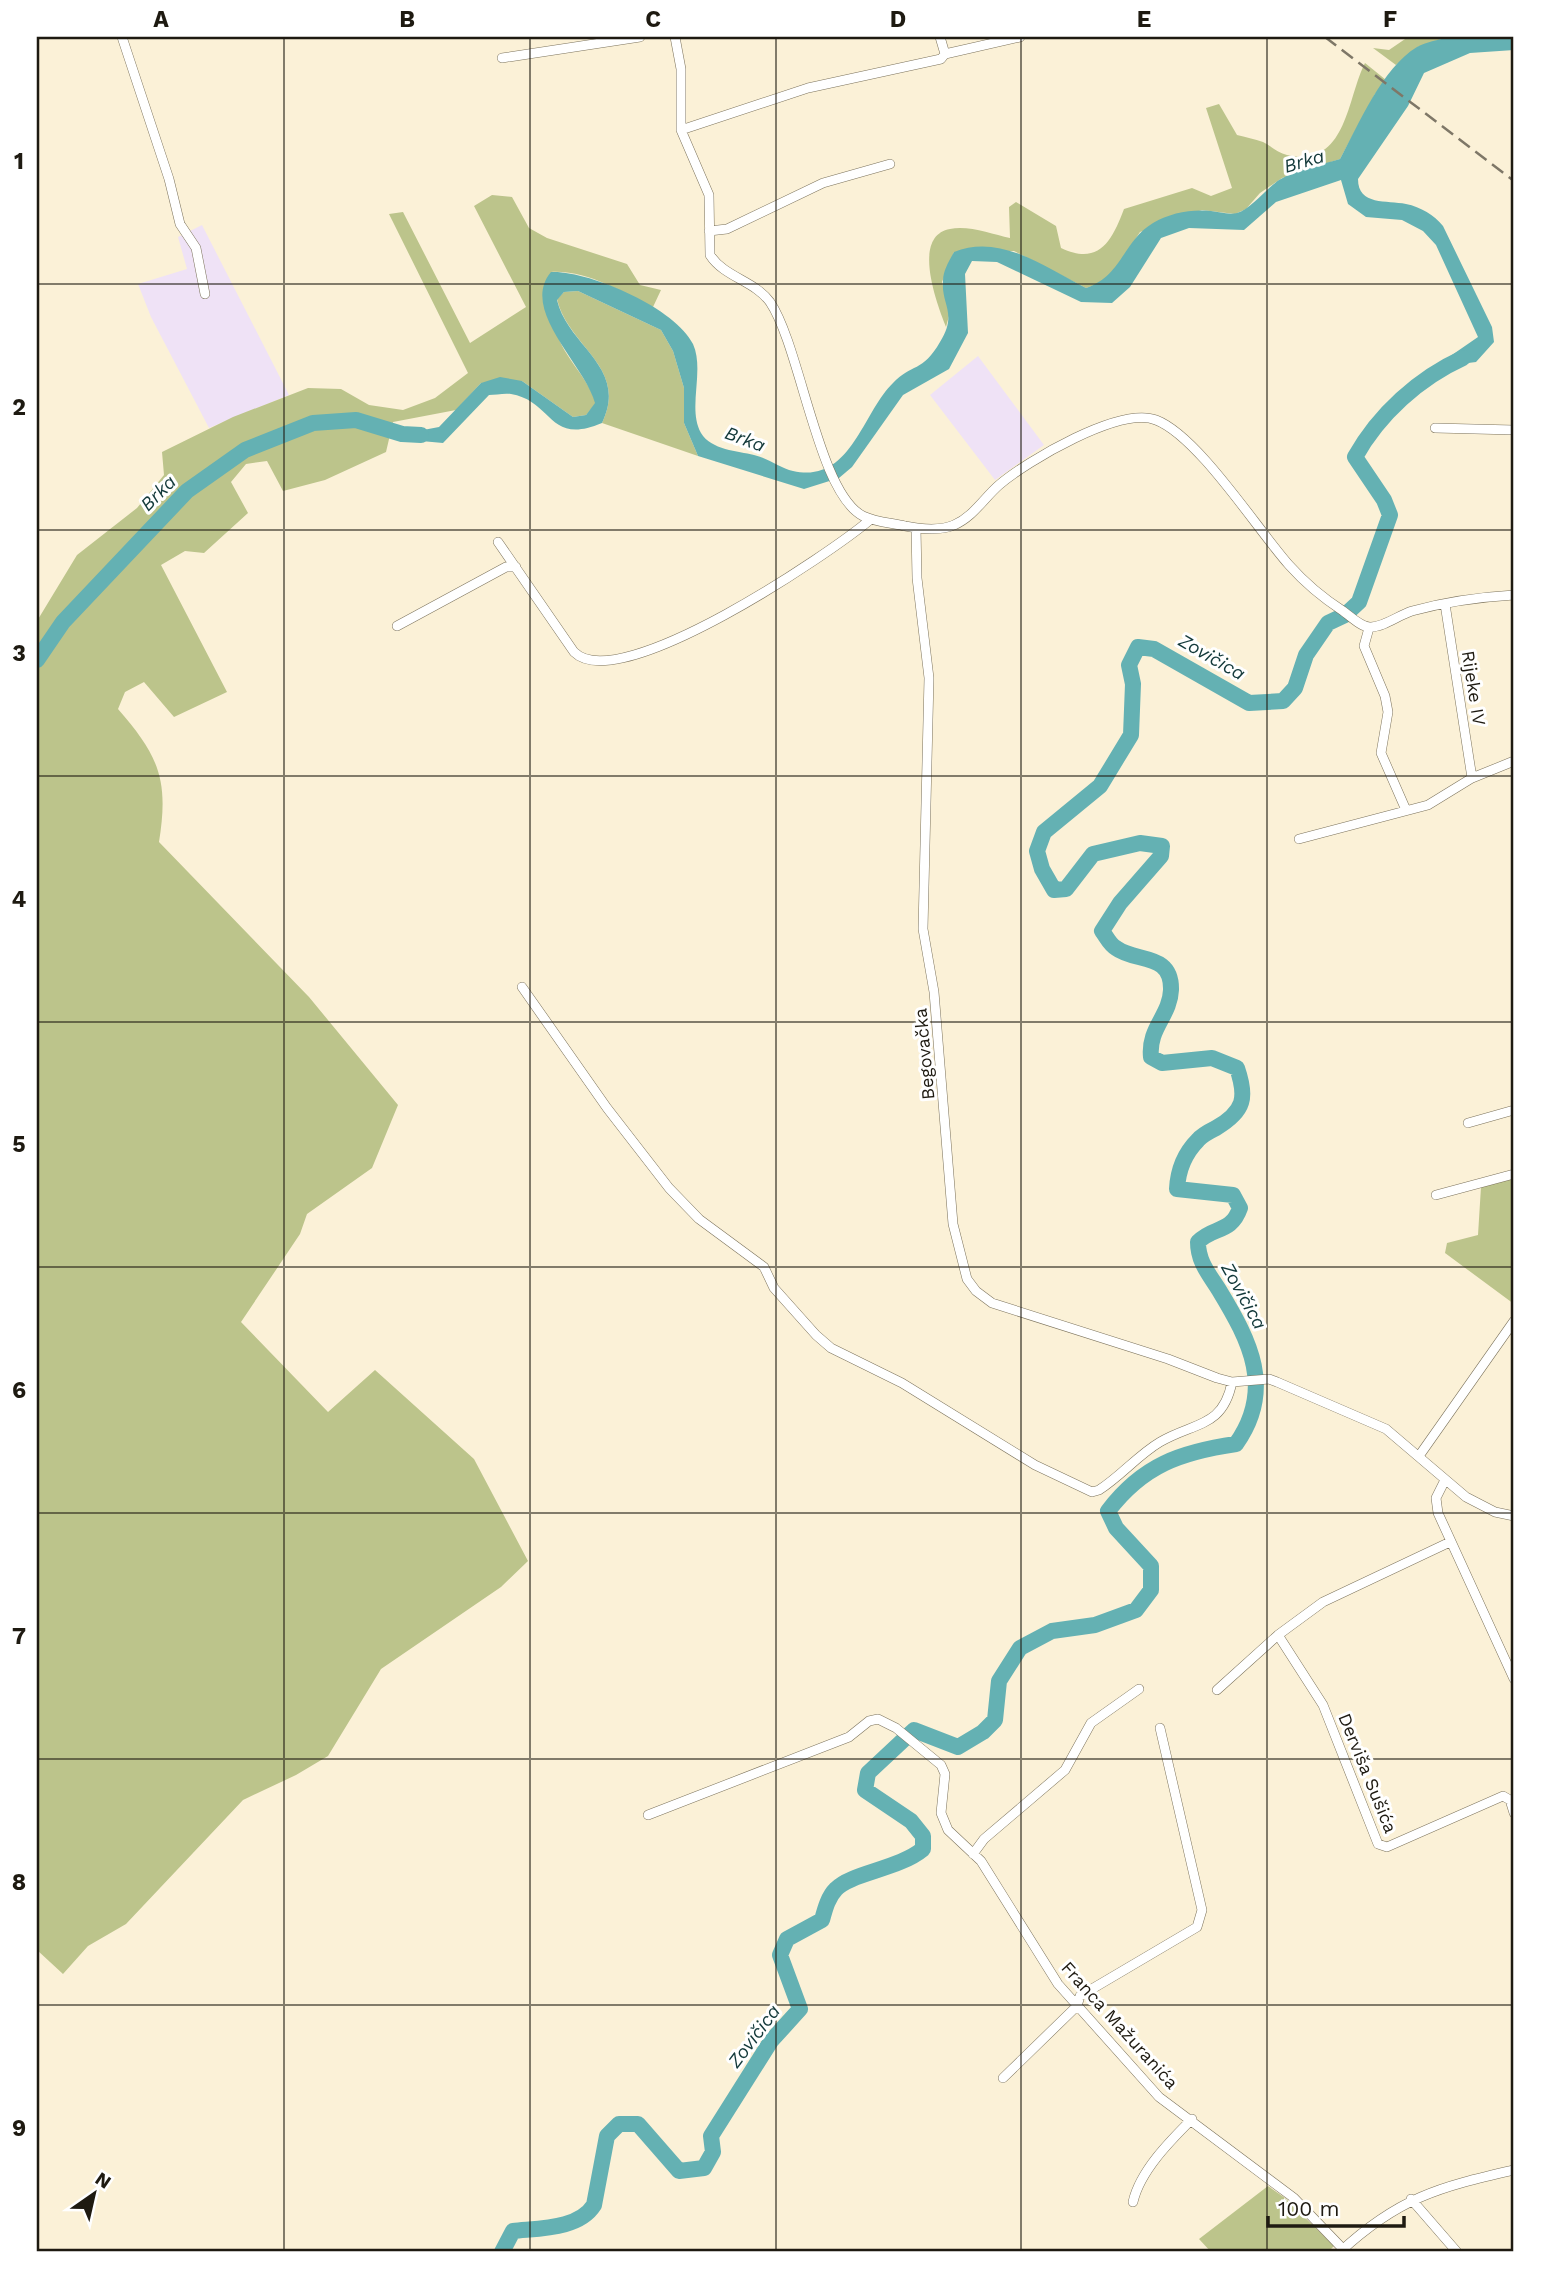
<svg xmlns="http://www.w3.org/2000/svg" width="1551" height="2289" font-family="'Work Sans',sans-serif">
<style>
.commercial{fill:#efe2f6}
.green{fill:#bcc48b}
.water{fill:#64b1b3}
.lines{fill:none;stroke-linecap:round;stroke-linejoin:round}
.river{stroke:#64b1b3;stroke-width:16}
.minor-casing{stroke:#7c735c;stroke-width:10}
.minor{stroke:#fff;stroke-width:9}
.rail{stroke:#7e7767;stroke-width:2.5;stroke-dasharray:14 7;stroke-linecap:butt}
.grid{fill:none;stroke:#1e1a11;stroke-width:2;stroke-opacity:0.55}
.labels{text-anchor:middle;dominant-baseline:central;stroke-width:6;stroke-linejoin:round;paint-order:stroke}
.street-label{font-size:18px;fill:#1e1a11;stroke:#fff}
.water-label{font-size:19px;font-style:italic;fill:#13393a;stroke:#fff}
.neatline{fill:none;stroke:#1e1a11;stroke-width:2.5}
.grid-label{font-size:23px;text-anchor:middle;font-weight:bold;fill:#1e1a11}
</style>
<rect width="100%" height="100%" fill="#fbf1d7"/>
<!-- commercial -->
<path class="commercial" d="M 202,225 L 289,395 L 209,428 L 151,317 L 138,284 L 187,269 L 178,237 Z
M 978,356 L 1044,445 L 995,480 L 930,395 Z"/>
<!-- green -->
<path class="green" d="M 1408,37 L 1448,37 L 1418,47 L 1396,65 L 1373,48 L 1389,50 Z
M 1365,63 L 1386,80 L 1375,94 L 1340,159 L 1282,178 L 1260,193 L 1246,209 L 1235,214 L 1202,210 L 1140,232 L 1113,273 L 1101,283 L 1086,288 L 1014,251 L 954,252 L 942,282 L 950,312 L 946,327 C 937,304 911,236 950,229 C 968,225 992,234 1010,238 L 1009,207 L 1016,202 L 1056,226 L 1061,248 C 1099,266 1112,241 1124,209 L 1192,188 L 1211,196 L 1232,188 L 1206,108 L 1219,104 L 1237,135 C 1245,137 1255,139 1263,142 C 1271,146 1278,153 1287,155 C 1347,169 1347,97 1365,63 Z
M 492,195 L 512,197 L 529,228 L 547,238 L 627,264 L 640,285 L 661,290 L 653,307 C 621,292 588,270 551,272 C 553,292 551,319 558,337 C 568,362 588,378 596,403 L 586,415 L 573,417 L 522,381 L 481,383 L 456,410 L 393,422 L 386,452 L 325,480 L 283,491 L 267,461 L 246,464 L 231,482 L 248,513 L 204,553 L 185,551 L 161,565 L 227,692 L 174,717 L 144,682 L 125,692 L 118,709 C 159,756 169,780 159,842 L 309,997 L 398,1105 L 372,1168 L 307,1214 L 300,1234 L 241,1322 L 328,1412 L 375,1370 L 474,1459 L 528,1561 L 501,1587 L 381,1669 L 328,1756 L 296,1775 L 243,1800 L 126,1924 L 88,1946 L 63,1974 L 37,1950 L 37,621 L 77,555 L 137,508 L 164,475 L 162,452 L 233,417 L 308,388 L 341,389 L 369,405 L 403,410 L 435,398 L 468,373 L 389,214 L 403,212 L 470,343 L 526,307 L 474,206 Z
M 578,291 L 661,330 L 673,351 L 684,388 L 684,423 L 698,456 L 602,423 C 629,367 568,347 557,299 L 564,292 Z
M 1514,1178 L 1514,1304 L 1445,1253 L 1447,1243 L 1478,1235 L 1481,1187 Z
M 1268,2186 L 1285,2198 L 1334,2246 L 1328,2252 L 1211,2252 L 1199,2239 Z"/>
<!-- water -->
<path class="water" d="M 1448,37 L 1514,37 L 1514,50 L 1470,53 L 1424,73 L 1408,106 L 1358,179 C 1358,206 1387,200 1406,204 C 1421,207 1434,215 1443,226 L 1492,327 L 1494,342 L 1476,362 L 1445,366 L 1449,357 L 1478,337 L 1436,245 L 1423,231 L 1402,220 L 1366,217 L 1348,204 L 1341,180 L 1276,202 L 1244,230 L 1189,228 L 1161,238 L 1130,287 L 1112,303 L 1081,302 L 997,262 L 972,261 L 965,274 L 968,333 L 949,369 L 903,395 L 852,467 L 839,478 L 804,489 L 698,456 L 684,423 L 684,388 L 673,351 L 661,330 L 578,291 L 564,292 L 557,300 C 568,347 629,367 602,423 C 548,446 553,401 511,394 C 504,393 495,395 489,395 L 443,443 L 421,441 L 402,434 L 439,427 L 481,383 L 500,377 L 522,381 L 573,417 L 586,415 L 595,403 C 585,365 519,310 551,272 C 588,270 676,308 693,344 C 705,371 687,408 701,433 C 711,450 738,451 754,455 C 768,458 780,468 793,471 C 851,484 862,413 893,383 C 911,364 923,372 940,342 C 958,313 941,305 943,281 C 943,271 949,261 954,252 C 1000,233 1045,267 1086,288 C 1122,276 1123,241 1153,223 C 1170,213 1191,209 1211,211 C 1219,212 1229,215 1237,213 C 1250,210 1266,189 1279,180 C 1297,169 1320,165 1340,159 C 1359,124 1382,68 1417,47 C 1426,42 1438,40 1448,37 Z"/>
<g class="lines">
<!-- river -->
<path class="river" d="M 37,660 L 63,622 L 187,491 L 245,450 L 313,423 L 356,420 L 402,434 L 421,435
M 502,2252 L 513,2231 C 540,2228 579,2229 594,2205 L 607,2136 L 619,2124 L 638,2124 L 679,2171 L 704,2168 L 713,2152 L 711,2136 L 771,2041 L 800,2009 L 780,1955 L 787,1939 L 822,1920 C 825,1909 828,1897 836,1889 C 851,1873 899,1869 923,1849 L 923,1836 L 911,1821 L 865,1790 L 868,1773 L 914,1730 L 958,1747 L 983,1732 L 995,1720 L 999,1681 L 1020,1648 L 1052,1631 L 1095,1625 L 1136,1610 L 1151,1590 L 1151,1566 L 1116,1528 L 1108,1511 C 1143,1465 1181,1452 1236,1444 C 1275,1389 1250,1341 1219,1290 C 1209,1274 1198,1262 1198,1242 C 1213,1226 1231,1234 1240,1208 L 1233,1195 L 1177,1189 C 1178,1170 1184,1154 1198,1140 C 1202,1135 1210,1131 1216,1128 C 1245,1111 1247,1097 1237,1068 L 1212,1058 L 1162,1063 L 1151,1057 C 1148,1028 1170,1016 1171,990 C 1172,952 1136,963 1116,948 C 1110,945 1106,936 1102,931 L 1120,903 L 1161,856 L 1162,846 L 1140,843 L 1093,854 L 1066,889 L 1054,890 L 1042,869 L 1037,851 L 1044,832 L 1100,786 L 1131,735 L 1133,684 L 1129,665 L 1138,647 L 1154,649 L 1249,703 L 1283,701 L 1295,688 L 1306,655 L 1328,623 L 1345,615 L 1359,602 L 1390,515 L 1384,500 L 1355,457 C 1379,414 1419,378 1463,358"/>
<defs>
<path id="minor" d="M 122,37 L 169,179 L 180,224 L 196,248 L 205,294
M 675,37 L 681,69 L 681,130 L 709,195 L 710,255 C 724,277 755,281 770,302 C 801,348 818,493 863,516 C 875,522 892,523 905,526 C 920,529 940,531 954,525 C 973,517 984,498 999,485 C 1027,461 1120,406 1156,420 C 1198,436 1257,529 1289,565 C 1305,583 1323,598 1343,611 C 1350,616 1362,628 1371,627 C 1384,627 1399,615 1412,611 C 1445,602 1480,597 1514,595
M 945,54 L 1020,37
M 502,58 L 640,37
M 681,130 L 808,88 L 941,59 L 945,54 L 940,37
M 709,231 L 727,229 L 823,183 L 890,164
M 1435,428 L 1514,430
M 916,528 L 917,578 L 929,678 L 923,929 L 934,992 L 953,1224 L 967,1279 L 976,1291 L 992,1303 L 1168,1359 L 1217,1378 L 1232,1382 L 1269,1379 L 1277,1382 L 1386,1429 L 1466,1497 L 1495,1512 L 1514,1516
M 498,542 L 574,652 C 619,697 831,553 871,519
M 1445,604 L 1472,778
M 397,626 L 506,567 L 516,567
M 1369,628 L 1364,646 L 1385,696 L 1388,712 L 1381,753 L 1406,810
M 1299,839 L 1428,805 L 1472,778 L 1514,761
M 522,987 L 607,1108 L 669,1188 L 699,1219 L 764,1267 L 774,1288 L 816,1335 L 831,1348 L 902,1383 L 1035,1465 L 1092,1492 L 1099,1490 C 1121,1476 1138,1455 1160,1442 C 1194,1422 1223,1428 1232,1382
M 1468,1123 L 1514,1110
M 1436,1195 L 1514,1174
M 1419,1456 L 1514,1321
M 1445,1480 L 1436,1498 L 1438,1513 L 1514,1679
M 1278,1635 L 1323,1705 L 1378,1844 L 1387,1847 L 1503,1796 L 1510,1800 L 1514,1813
M 1217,1690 L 1278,1635 L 1323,1602 L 1450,1542
M 648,1815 L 849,1737 L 869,1721 L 878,1719 L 896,1728 L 941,1765 L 945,1774 L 941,1813 L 948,1830 L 981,1861 L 1058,1984 L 1159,2097 L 1294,2198 L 1343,2249
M 973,1854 L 984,1839 L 1065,1770 L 1091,1723 L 1139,1689
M 1003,2078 L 1077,2006 L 1080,1996 L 1197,1927 L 1202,1910 L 1160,1728
M 1411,2199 L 1457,2252
M 1133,2202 C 1140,2171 1170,2141 1192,2119
M 1340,2252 C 1398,2198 1439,2187 1514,2170"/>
</defs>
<!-- minor casing -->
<use href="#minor" class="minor-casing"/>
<!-- minor -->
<use href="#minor" class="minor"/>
<!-- rail -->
<path class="rail" d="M 1325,37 L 1514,181"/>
</g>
<!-- grid -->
<path class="grid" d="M 284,37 L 284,2252M 530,37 L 530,2252M 776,37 L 776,2252M 1021,37 L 1021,2252M 1267,37 L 1267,2252M 37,284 L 1514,284M 37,530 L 1514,530M 37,776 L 1514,776M 37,1022 L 1514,1022M 37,1267 L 1514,1267M 37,1513 L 1514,1513M 37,1759 L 1514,1759M 37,2005 L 1514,2005"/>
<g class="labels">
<!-- street labels -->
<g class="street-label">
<text transform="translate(1474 688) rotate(81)">Rijeke IV</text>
<text transform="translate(924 1054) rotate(-95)">Begovačka</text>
<text transform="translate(1368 1773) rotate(68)">Derviša Sušića</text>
<text transform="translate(1120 2025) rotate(48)">Franca Mažuranića</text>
</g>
<!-- water labels -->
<g class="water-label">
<text transform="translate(1304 161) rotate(-16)">Brka</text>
<text transform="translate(745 439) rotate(20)">Brka</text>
<text transform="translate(158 493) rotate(-45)">Brka</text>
<text transform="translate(1212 657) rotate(30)">Zovičica</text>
<text transform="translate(1244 1296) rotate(61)">Zovičica</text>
<text transform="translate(754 2036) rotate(-53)">Zovičica</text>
</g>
</g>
<!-- border -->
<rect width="1551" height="2289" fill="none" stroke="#ffffff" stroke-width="77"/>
<!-- north arrow -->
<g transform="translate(94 2194) rotate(34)" stroke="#ffffff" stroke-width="5" paint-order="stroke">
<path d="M0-5L12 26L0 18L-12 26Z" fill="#1e1a11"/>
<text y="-10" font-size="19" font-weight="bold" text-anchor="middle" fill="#1e1a11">N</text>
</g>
<!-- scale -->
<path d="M1268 2216v10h136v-10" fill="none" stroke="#1e1a11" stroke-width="3.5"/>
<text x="1278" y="2216" font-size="21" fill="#1e1a11" stroke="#ffffff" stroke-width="5" paint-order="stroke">100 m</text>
<rect x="38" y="38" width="1474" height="2212" class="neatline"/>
<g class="grid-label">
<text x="161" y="27">A</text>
<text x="407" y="27">B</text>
<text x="653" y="27">C</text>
<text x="898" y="27">D</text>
<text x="1144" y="27">E</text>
<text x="1390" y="27">F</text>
<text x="19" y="169">1</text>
<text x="19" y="415">2</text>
<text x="19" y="661">3</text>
<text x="19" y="907">4</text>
<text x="19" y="1152">5</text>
<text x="19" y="1398">6</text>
<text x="19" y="1644">7</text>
<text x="19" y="1890">8</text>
<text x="19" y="2136">9</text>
</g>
</svg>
